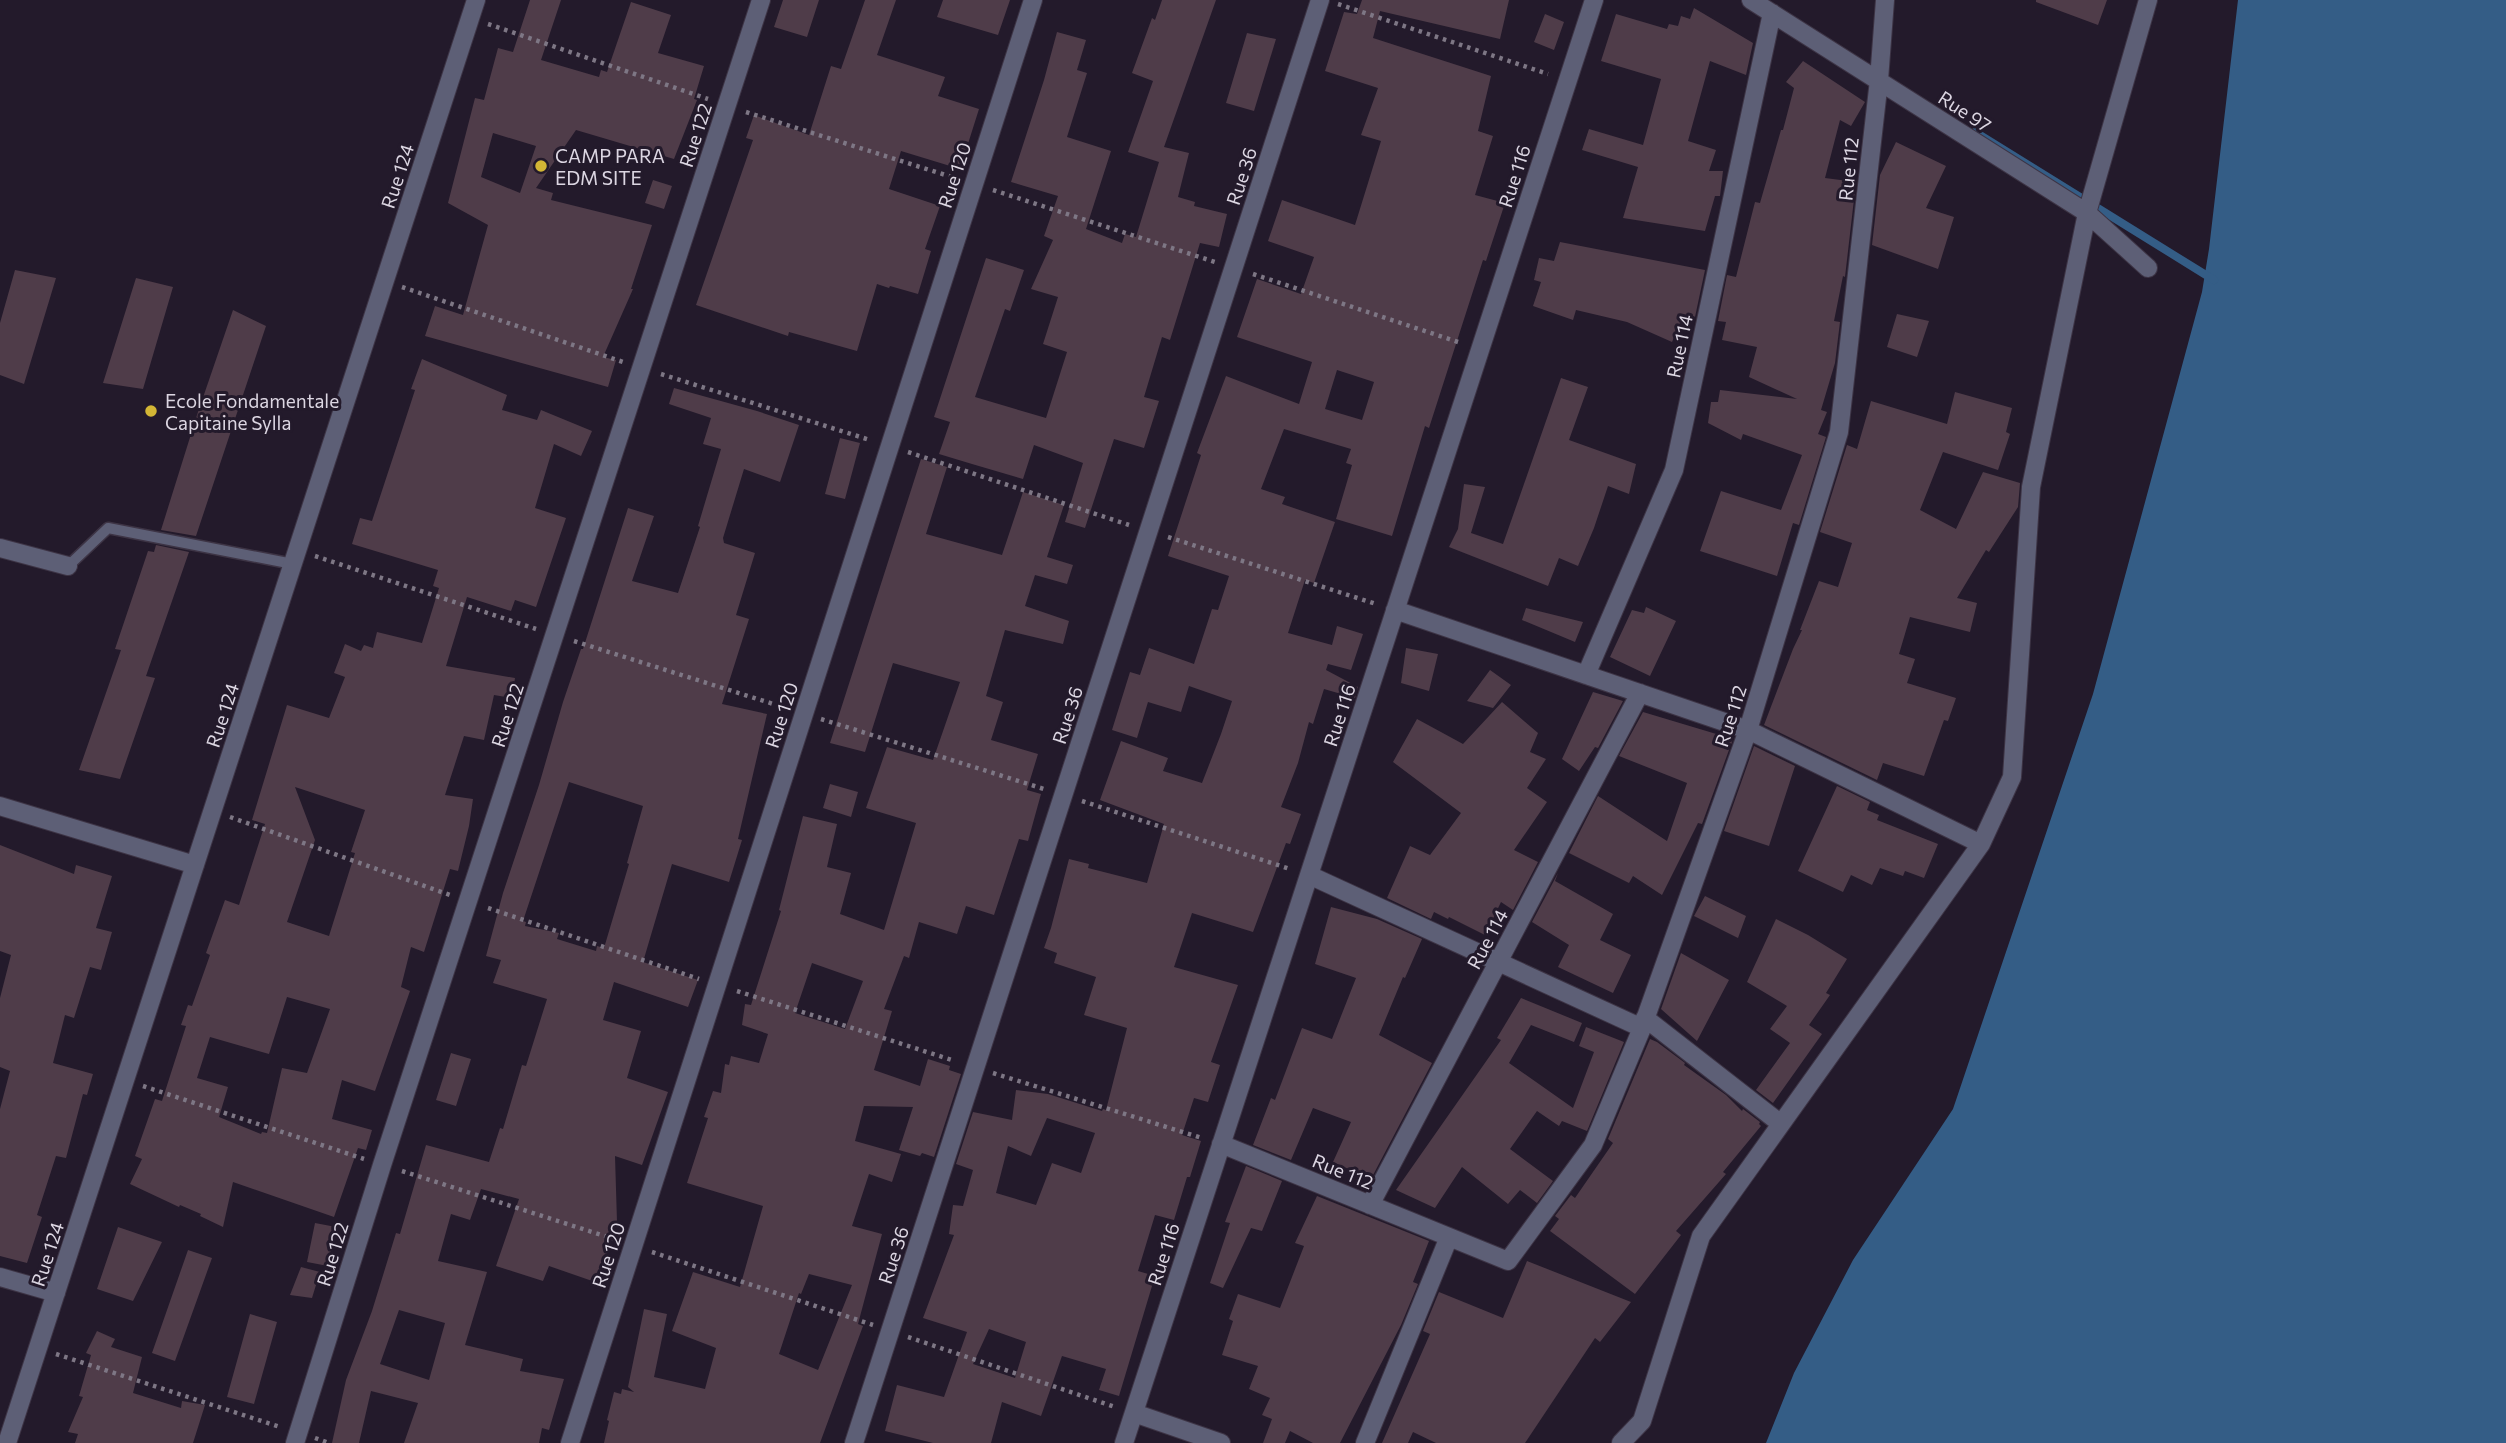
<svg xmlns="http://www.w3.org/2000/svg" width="2506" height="1443" font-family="Commissioner,sans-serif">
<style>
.water{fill:#345d86}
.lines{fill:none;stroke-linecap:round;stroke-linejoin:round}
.stream{stroke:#345d86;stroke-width:8}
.building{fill:#4f3c49;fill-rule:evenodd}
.service-casing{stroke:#3d3445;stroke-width:13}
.minor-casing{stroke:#3d3445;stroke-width:20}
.path{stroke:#7e7785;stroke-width:4.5;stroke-dasharray:3.5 5;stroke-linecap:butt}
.service{stroke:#5d5f76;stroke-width:10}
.minor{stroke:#5d5f76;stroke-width:18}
.poi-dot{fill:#d3b635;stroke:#231a2b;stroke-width:2.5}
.labels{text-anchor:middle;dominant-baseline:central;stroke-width:6;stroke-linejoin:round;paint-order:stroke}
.street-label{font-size:19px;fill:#dcd6e2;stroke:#231a2b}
.poi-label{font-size:19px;fill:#dcd6e2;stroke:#231a2b;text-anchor:start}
</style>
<rect width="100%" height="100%" fill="#231a2b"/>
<!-- water -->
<path class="water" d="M 2238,0 L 2506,0 L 2506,1443 L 1766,1443 L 1794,1373 L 1853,1260 L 1953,1109 L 2093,694 L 2202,292 L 2209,249 Z"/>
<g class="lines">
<!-- stream -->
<path class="stream" d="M 1975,132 L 2214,280"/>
</g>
<!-- building -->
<path class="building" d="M 530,0 L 561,0 L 541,60 L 599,77 L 601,70 L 607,72 L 631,2 L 671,15 L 658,53 L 704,66 L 694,99 L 697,100 L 674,159 L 576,130 L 536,188 L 553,193 L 551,200 L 652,225 L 631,289 L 633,289 L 603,357 L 616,360 L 608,387 L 425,336 L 435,306 L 463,315 L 488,225 L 448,203 L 475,98 L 484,100 L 498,48 L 513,52 ZM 493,133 L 536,146 L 520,193 L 481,177 Z
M 783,0 L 819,0 L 807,37 L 774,27 Z
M 865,0 L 896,0 L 877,55 L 945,77 L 938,96 L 979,109 L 960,169 L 901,151 L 889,189 L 940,206 L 925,249 L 931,251 L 918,294 L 890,286 L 889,288 L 877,284 L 857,351 L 789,332 L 788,336 L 696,305 L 753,140 L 746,138 L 754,115 L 809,135 L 831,66 L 841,69 Z
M 943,0 L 1010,0 L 998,35 L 937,17 Z
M 1162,0 L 1216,0 L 1164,147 L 1189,153 L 1178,197 L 1195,202 L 1194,206 L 1227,214 L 1219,247 L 1200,243 L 1170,340 L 1162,337 L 1144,397 L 1159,401 L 1144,448 L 1114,439 L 1085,528 L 1065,522 L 1083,463 L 1034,445 L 1023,479 L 972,464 L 939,454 L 950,422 L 934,417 L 986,258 L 1024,270 L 1010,311 L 1005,309 L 975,397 L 1046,418 L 1067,352 L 1043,344 L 1058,297 L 1031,289 L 1053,240 L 1044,236 L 1058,196 L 1011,182 L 1044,80 L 1057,32 L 1086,40 L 1077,70 L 1087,73 L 1067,137 L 1111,151 L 1086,229 L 1122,243 L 1125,234 L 1136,237 L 1159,162 L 1128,152 L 1153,81 L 1132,73 L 1152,18 L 1155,20 Z
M 1362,0 L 1509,0 L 1500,39 L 1380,11 L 1373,38 L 1491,76 L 1478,131 L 1493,136 L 1475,195 L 1505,203 L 1486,261 L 1483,260 L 1429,428 L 1425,426 L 1392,536 L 1336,519 L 1352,465 L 1346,463 L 1351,449 L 1284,429 L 1261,489 L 1285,497 L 1282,504 L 1335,522 L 1314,583 L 1305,580 L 1288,633 L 1332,645 L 1337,626 L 1363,634 L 1351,670 L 1328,664 L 1326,670 L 1358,687 L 1355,698 L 1324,689 L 1313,724 L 1309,722 L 1298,763 L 1281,807 L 1301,814 L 1290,844 L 1286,843 L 1253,932 L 1192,913 L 1174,967 L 1238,985 L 1211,1062 L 1220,1065 L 1208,1102 L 1194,1098 L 1182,1135 L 1201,1141 L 1190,1177 L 1187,1177 L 1174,1220 L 1155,1215 L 1138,1271 L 1155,1276 L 1119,1396 L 1099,1390 L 1106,1369 L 1062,1356 L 1041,1416 L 1002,1402 L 991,1443 L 933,1443 L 885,1431 L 897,1385 L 944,1397 L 967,1332 L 923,1318 L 954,1235 L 949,1234 L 953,1205 L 963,1206 L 973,1170 L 956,1164 L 973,1112 L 1012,1120 L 1016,1090 L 1048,1094 L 1102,1111 L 1103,1109 L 1106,1110 L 1127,1028 L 1084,1015 L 1096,977 L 1054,963 L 1057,953 L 1044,948 L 1051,928 L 1069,859 L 1089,864 L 1088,868 L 1147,883 L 1164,824 L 1100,800 L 1121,741 L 1168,758 L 1163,771 L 1202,783 L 1221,734 L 1232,701 L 1189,686 L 1181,712 L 1148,702 L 1137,738 L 1112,730 L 1130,672 L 1140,675 L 1149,648 L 1194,664 L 1212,609 L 1218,610 L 1229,576 L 1168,556 L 1201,455 L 1197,453 L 1226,376 L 1299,404 L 1312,362 L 1237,337 L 1257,279 L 1301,294 L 1314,257 L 1268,241 L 1282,200 L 1355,225 L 1381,141 L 1361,135 L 1378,88 L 1325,71 L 1344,12 L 1357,14 ZM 1337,370 L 1374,382 L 1362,420 L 1325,409 ZM 1047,1118 L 1095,1133 L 1081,1173 L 1052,1163 L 1036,1205 L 996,1193 L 1008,1146 L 1031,1156 ZM 989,1329 L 1026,1342 L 1015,1378 L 973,1364 Z
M 2036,0 L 2107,0 L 2098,25 L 2036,2 Z
M 1694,8 L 1753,43 L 1746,75 L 1710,61 L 1688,141 L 1716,150 L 1709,171 L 1723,171 L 1720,196 L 1715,196 L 1705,231 L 1623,218 L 1638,167 L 1582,150 L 1589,129 L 1643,145 L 1661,79 L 1601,61 L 1616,14 L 1667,29 L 1669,24 L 1678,26 L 1681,16 L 1690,19 Z
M 1545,14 L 1564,22 L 1554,50 L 1534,42 Z
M 1247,33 L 1276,39 L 1254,111 L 1226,103 Z
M 1803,61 L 1865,102 L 1851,126 L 1840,120 L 1825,178 L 1856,182 L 1845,277 L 1843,276 L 1834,321 L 1840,322 L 1835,363 L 1821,410 L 1827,412 L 1818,434 L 1826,437 L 1799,525 L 1793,523 L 1777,576 L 1700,551 L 1721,491 L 1781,510 L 1802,455 L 1743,434 L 1741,440 L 1708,423 L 1711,402 L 1718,402 L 1720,390 L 1797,399 L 1749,377 L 1757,347 L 1722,340 L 1726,322 L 1718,321 L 1727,275 L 1736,277 L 1755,202 L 1760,203 L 1781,130 L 1783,130 L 1794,88 L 1786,82 Z
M 1896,142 L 1946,166 L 1926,208 L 1954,217 L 1938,269 L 1872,245 L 1880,175 Z
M 653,180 L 672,186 L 664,209 L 645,203 Z
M 1560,242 L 1705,270 L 1695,317 L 1684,315 L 1672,342 L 1627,322 L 1576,310 L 1573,320 L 1533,306 L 1541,282 L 1534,280 L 1539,258 L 1554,261 Z
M 15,270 L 56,278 L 24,384 L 0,375 L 0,323 Z
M 136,278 L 173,287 L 143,389 L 103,383 Z
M 233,310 L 266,326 L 196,536 L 161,530 L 197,415 Z
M 1897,314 L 1929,321 L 1917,357 L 1887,347 Z
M 422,359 L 507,395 L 502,410 L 537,420 L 541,410 L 592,431 L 581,456 L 554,444 L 535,508 L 566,518 L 536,607 L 515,600 L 511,611 L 467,597 L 446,666 L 515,678 L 512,698 L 494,695 L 484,740 L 464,736 L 445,795 L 473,799 L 469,826 L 458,871 L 450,869 L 424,952 L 411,947 L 401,987 L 410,991 L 375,1091 L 342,1080 L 332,1119 L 372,1130 L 366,1150 L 358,1148 L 334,1217 L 233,1182 L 223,1227 L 200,1216 L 201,1214 L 180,1205 L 179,1207 L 130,1184 L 142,1159 L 135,1156 L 155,1099 L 162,1101 L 186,1026 L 181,1025 L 188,1005 L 192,1006 L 210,955 L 206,953 L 225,900 L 239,905 L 265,824 L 252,820 L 287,705 L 329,718 L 345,677 L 334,673 L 345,644 L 361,651 L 364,645 L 373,648 L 377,632 L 422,643 L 439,588 L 433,586 L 438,570 L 352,544 L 360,518 L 372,521 L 402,430 L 415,390 L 411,389 ZM 295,787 L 365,810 L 351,852 L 355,853 L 329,936 L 287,922 L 315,840 ZM 287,997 L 330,1009 L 307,1073 L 282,1068 L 267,1133 L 262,1132 L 261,1134 L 219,1117 L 228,1087 L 197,1078 L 210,1037 L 269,1054 Z
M 1561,378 L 1588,387 L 1569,440 L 1636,464 L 1629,494 L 1608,486 L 1594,528 L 1578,566 L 1559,558 L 1548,586 L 1449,547 L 1458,529 L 1464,484 L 1485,487 L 1471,533 L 1503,544 Z
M 674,388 L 757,411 L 799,425 L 780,482 L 744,469 L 723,538 L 724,543 L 755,553 L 736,615 L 749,619 L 722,704 L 767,714 L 738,839 L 742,840 L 729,882 L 672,864 L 643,962 L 698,980 L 688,1007 L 614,982 L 603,1020 L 641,1031 L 627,1078 L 668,1092 L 642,1165 L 615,1156 L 617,1222 L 598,1283 L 549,1266 L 543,1281 L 496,1266 L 519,1199 L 481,1189 L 470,1220 L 451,1214 L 438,1261 L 487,1272 L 465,1345 L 523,1359 L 520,1371 L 564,1379 L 549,1430 L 542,1428 L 539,1443 L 404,1443 L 418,1403 L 371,1391 L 359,1443 L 332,1443 L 346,1380 L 372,1311 L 396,1233 L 400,1234 L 426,1145 L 489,1162 L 500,1128 L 503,1129 L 522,1065 L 526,1066 L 547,999 L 493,983 L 501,960 L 486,956 L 503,893 L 539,785 L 563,702 L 581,649 L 583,649 L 628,508 L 654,516 L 632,581 L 678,593 L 700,527 L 698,526 L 721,449 L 703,444 L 711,418 L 669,404 ZM 569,782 L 643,806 L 627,863 L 629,864 L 604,948 L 597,946 L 596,951 L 557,939 L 559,933 L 525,926 L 526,922 L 523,921 ZM 399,1310 L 445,1323 L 429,1380 L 380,1364 Z
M 1955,392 L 2012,408 L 2006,432 L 2010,434 L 1998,470 L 1943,452 L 1920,510 L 1956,529 L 1983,472 L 2020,483 L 2018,507 L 1989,552 L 1986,550 L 1957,598 L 1977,603 L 1970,632 L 1910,617 L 1899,654 L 1915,659 L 1907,683 L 1956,698 L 1948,721 L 1944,720 L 1924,776 L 1883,763 L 1877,780 L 1764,725 L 1793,649 L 1802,630 L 1800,630 L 1819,581 L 1838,587 L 1852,543 L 1820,532 L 1847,445 L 1857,449 L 1871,401 L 1947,424 Z
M 840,438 L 860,443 L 845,499 L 825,494 Z
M 921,459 L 947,467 L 926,534 L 1002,555 L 1023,492 L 1064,505 L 1047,557 L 1073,565 L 1067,584 L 1035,575 L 1025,606 L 1069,621 L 1063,644 L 1005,630 L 986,696 L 1003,702 L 991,740 L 1038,754 L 1027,790 L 1041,794 L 1028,841 L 1019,839 L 994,915 L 966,906 L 957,934 L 919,922 L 909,958 L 904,956 L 884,1009 L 892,1011 L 874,1070 L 920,1086 L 928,1059 L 950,1066 L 949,1070 L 961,1074 L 934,1157 L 922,1153 L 920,1156 L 899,1150 L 913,1107 L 864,1106 L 855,1141 L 901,1154 L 892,1182 L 869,1174 L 852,1226 L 882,1234 L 858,1324 L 863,1326 L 820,1443 L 604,1443 L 609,1421 L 607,1420 L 614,1392 L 621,1394 L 622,1389 L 634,1392 L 628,1387 L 644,1309 L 667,1314 L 654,1377 L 705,1389 L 716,1348 L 672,1331 L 693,1272 L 740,1287 L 763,1206 L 687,1183 L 708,1118 L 704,1117 L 713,1091 L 721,1093 L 725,1064 L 729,1065 L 731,1056 L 759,1063 L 768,1034 L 742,1025 L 745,1004 L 751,1005 L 781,911 L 779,910 L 803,816 L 837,824 L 827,867 L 851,873 L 840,914 L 884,930 L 916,823 L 866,808 L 887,747 L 933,760 L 960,682 L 893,663 L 865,752 L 830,743 ZM 812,963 L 863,981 L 845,1029 L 795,1013 ZM 809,1274 L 852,1285 L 818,1370 L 779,1354 L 799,1293 L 801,1294 Z
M 156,545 L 189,552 L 146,676 L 155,678 L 120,779 L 79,770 L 121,650 L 115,649 L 148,551 L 154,552 Z
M 1646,607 L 1676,621 L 1650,676 L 1610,657 L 1632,610 L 1644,613 Z
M 1526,608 L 1583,622 L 1575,642 L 1522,620 Z
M 1406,648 L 1438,654 L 1429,691 L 1401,683 Z
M 1490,670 L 1511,685 L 1493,708 L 1467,701 Z
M 1593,692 L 1623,701 L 1598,748 L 1595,747 L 1579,771 L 1562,759 Z
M 1502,702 L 1538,733 L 1530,752 L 1546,759 L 1527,788 L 1547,802 L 1514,850 L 1538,862 L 1513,910 L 1501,902 L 1485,935 L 1449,917 L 1448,919 L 1434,912 L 1431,919 L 1387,898 L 1410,846 L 1430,855 L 1461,813 L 1393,762 L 1417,719 L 1463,744 Z
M 1643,712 L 1733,739 L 1702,824 L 1698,823 L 1662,895 L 1633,876 L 1629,883 L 1569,853 L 1598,796 L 1667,841 L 1687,783 L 1619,756 Z
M 1754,746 L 1795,766 L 1769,846 L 1724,831 Z
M 830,784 L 858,792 L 851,817 L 823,808 Z
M 1837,786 L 1870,802 L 1867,810 L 1879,815 L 1877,820 L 1938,844 L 1924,878 L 1905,871 L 1903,876 L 1880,868 L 1872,885 L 1851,875 L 1843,892 L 1798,871 Z
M 0,845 L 74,874 L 76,865 L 112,876 L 96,928 L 112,932 L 101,970 L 90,967 L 74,1018 L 65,1015 L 53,1063 L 93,1074 L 87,1095 L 83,1094 L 66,1158 L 56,1156 L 37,1215 L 42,1217 L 27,1263 L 0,1256 L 0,1109 L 10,1071 L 0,1067 L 0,998 L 11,955 L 0,951 Z
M 1558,873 L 1555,881 L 1613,914 L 1600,940 L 1631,955 L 1613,993 L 1558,967 L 1569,945 L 1532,922 Z
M 1705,896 L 1746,916 L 1738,938 L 1694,916 Z
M 1331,907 L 1377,919 L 1422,939 L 1405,978 L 1403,977 L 1379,1035 L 1432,1063 L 1371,1179 L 1333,1162 L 1351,1122 L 1313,1108 L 1291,1160 L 1253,1145 L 1271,1098 L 1275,1100 L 1302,1028 L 1332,1039 L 1356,978 L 1315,964 Z
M 1776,919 L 1808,935 L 1847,959 L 1826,993 L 1830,995 L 1809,1025 L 1822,1034 L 1773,1103 L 1756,1090 L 1790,1043 L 1770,1029 L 1787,1006 L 1747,982 Z
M 1681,953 L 1729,980 L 1697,1041 L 1661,1009 Z
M 1521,998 L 1582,1023 L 1574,1042 L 1531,1025 L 1509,1063 L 1573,1108 L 1594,1052 L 1579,1046 L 1586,1027 L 1624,1042 L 1587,1131 L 1562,1121 L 1559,1126 L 1537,1111 L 1510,1149 L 1553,1181 L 1537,1203 L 1520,1190 L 1508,1204 L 1462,1167 L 1435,1208 L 1396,1190 L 1501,1040 L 1497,1038 Z
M 1650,1039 L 1657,1042 L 1685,1063 L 1684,1065 L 1726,1095 L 1742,1111 L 1743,1109 L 1760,1122 L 1759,1124 L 1761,1126 L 1723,1172 L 1726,1174 L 1676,1231 L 1681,1235 L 1635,1294 L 1550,1231 L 1559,1219 L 1555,1216 L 1571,1195 L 1575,1198 L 1613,1143 L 1608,1139 Z
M 451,1053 L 471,1059 L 456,1106 L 436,1100 Z
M 1246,1166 L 1282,1181 L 1262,1231 L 1251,1228 L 1223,1288 L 1210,1283 L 1230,1223 L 1225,1222 Z
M 1317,1196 L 1429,1241 L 1413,1282 L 1418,1284 L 1401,1325 L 1340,1443 L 1313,1443 L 1290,1431 L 1285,1443 L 1263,1443 L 1272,1419 L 1262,1415 L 1270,1398 L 1249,1389 L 1258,1366 L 1222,1355 L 1233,1321 L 1229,1319 L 1238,1294 L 1280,1308 L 1304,1246 L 1295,1243 Z
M 315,1223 L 336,1227 L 328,1266 L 307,1262 Z
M 118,1227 L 162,1242 L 133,1301 L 97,1289 Z
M 188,1250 L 212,1258 L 175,1361 L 152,1353 Z
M 1527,1261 L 1631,1302 L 1600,1342 L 1595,1338 L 1525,1443 L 1436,1443 L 1413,1432 L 1408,1443 L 1382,1443 L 1430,1334 L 1423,1331 L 1439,1292 L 1503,1318 Z
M 301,1267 L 320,1272 L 312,1298 L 290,1295 Z
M 250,1314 L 277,1322 L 254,1404 L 227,1397 Z
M 97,1331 L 115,1339 L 111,1347 L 142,1357 L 133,1393 L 181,1408 L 182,1401 L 205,1405 L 193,1443 L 75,1443 L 78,1434 L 68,1432 L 83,1397 L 79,1396 L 91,1355 L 86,1353 Z"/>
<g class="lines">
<defs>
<path id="service" d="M 68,566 L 108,528 L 293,564"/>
<path id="minor" d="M 1751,0 L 2087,213 L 2148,268
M 0,548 L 68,566
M 1395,610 L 1748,730 L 1981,844
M 1586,675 L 1674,470 L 1772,13
M 0,806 L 195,865
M 1309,875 L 1642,1028
M 1645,1018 L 1781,1124
M 1221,1144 L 1508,1261 L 1593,1145 L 1642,1028 L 1748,730 L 1839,432 L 1879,80 L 1885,0
M 1370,1205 L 1640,693
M 0,1277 L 56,1293
M 1134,1413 L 1221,1443
M 7,1443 L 476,0
M 295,1443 L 382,1165 L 761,0
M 570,1443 L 1033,0
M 854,1443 L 1320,0
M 1124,1443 L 1594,0
M 1365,1443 L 1449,1237
M 1621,1443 L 1642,1421 L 1701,1236 L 1981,844 L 2012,777 L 2031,487 L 2087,213 L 2148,0"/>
</defs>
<!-- service casing -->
<use href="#service" class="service-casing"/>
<!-- minor casing -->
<use href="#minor" class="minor-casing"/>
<!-- path -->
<path class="path" d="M 1338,4 L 1548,74
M 488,24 L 708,99
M 746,112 L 955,178
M 993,190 L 1215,262
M 1253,274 L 1461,343
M 402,287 L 623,362
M 661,374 L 870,440
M 908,452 L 1129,525
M 1168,537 L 1376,604
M 315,556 L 536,629
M 574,641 L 786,708
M 821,719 L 1044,789
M 1082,801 L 1290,869
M 230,817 L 450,895
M 488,908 L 699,979
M 737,991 L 955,1061
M 993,1073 L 1202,1138
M 143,1086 L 364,1159
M 402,1171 L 614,1239
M 652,1252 L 873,1325
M 908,1337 L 1115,1407
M 56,1354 L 280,1427
M 315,1438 L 329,1443"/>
<!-- service -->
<use href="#service" class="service"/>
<!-- minor -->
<use href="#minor" class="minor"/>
</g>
<!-- markers -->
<g class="poi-dot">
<circle cx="541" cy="166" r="7"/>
<circle cx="151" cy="411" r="7"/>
</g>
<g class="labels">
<!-- street labels -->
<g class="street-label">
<text transform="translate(1965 111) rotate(33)">Rue 97</text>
<text transform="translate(695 135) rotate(-72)">Rue 122</text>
<text transform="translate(1848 169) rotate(-84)">Rue 112</text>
<text transform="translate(954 175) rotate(-72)">Rue 120</text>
<text transform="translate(397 176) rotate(-72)">Rue 124</text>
<text transform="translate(1241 176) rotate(-72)">Rue 36</text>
<text transform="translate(1514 176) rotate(-72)">Rue 116</text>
<text transform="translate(1679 346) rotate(-78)">Rue 114</text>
<text transform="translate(222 715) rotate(-72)">Rue 124</text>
<text transform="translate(507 715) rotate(-72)">Rue 122</text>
<text transform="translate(781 715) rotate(-72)">Rue 120</text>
<text transform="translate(1067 715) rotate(-72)">Rue 36</text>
<text transform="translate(1339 715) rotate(-72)">Rue 116</text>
<text transform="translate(1730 716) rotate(-72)">Rue 112</text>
<text transform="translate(1487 939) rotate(-62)">Rue 114</text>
<text transform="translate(1343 1171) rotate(22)">Rue 112</text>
<text transform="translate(47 1254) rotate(-72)">Rue 124</text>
<text transform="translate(332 1254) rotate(-73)">Rue 122</text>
<text transform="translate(1163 1254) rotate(-72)">Rue 116</text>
<text transform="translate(608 1255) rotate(-72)">Rue 120</text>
<text transform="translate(893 1255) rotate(-72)">Rue 36</text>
</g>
<!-- poi labels -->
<g class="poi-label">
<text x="555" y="155">CAMP PARA<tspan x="555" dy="22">EDM SITE</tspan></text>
<text x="165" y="400">Ecole Fondamentale<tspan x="165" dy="22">Capitaine Sylla</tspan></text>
</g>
</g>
</svg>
